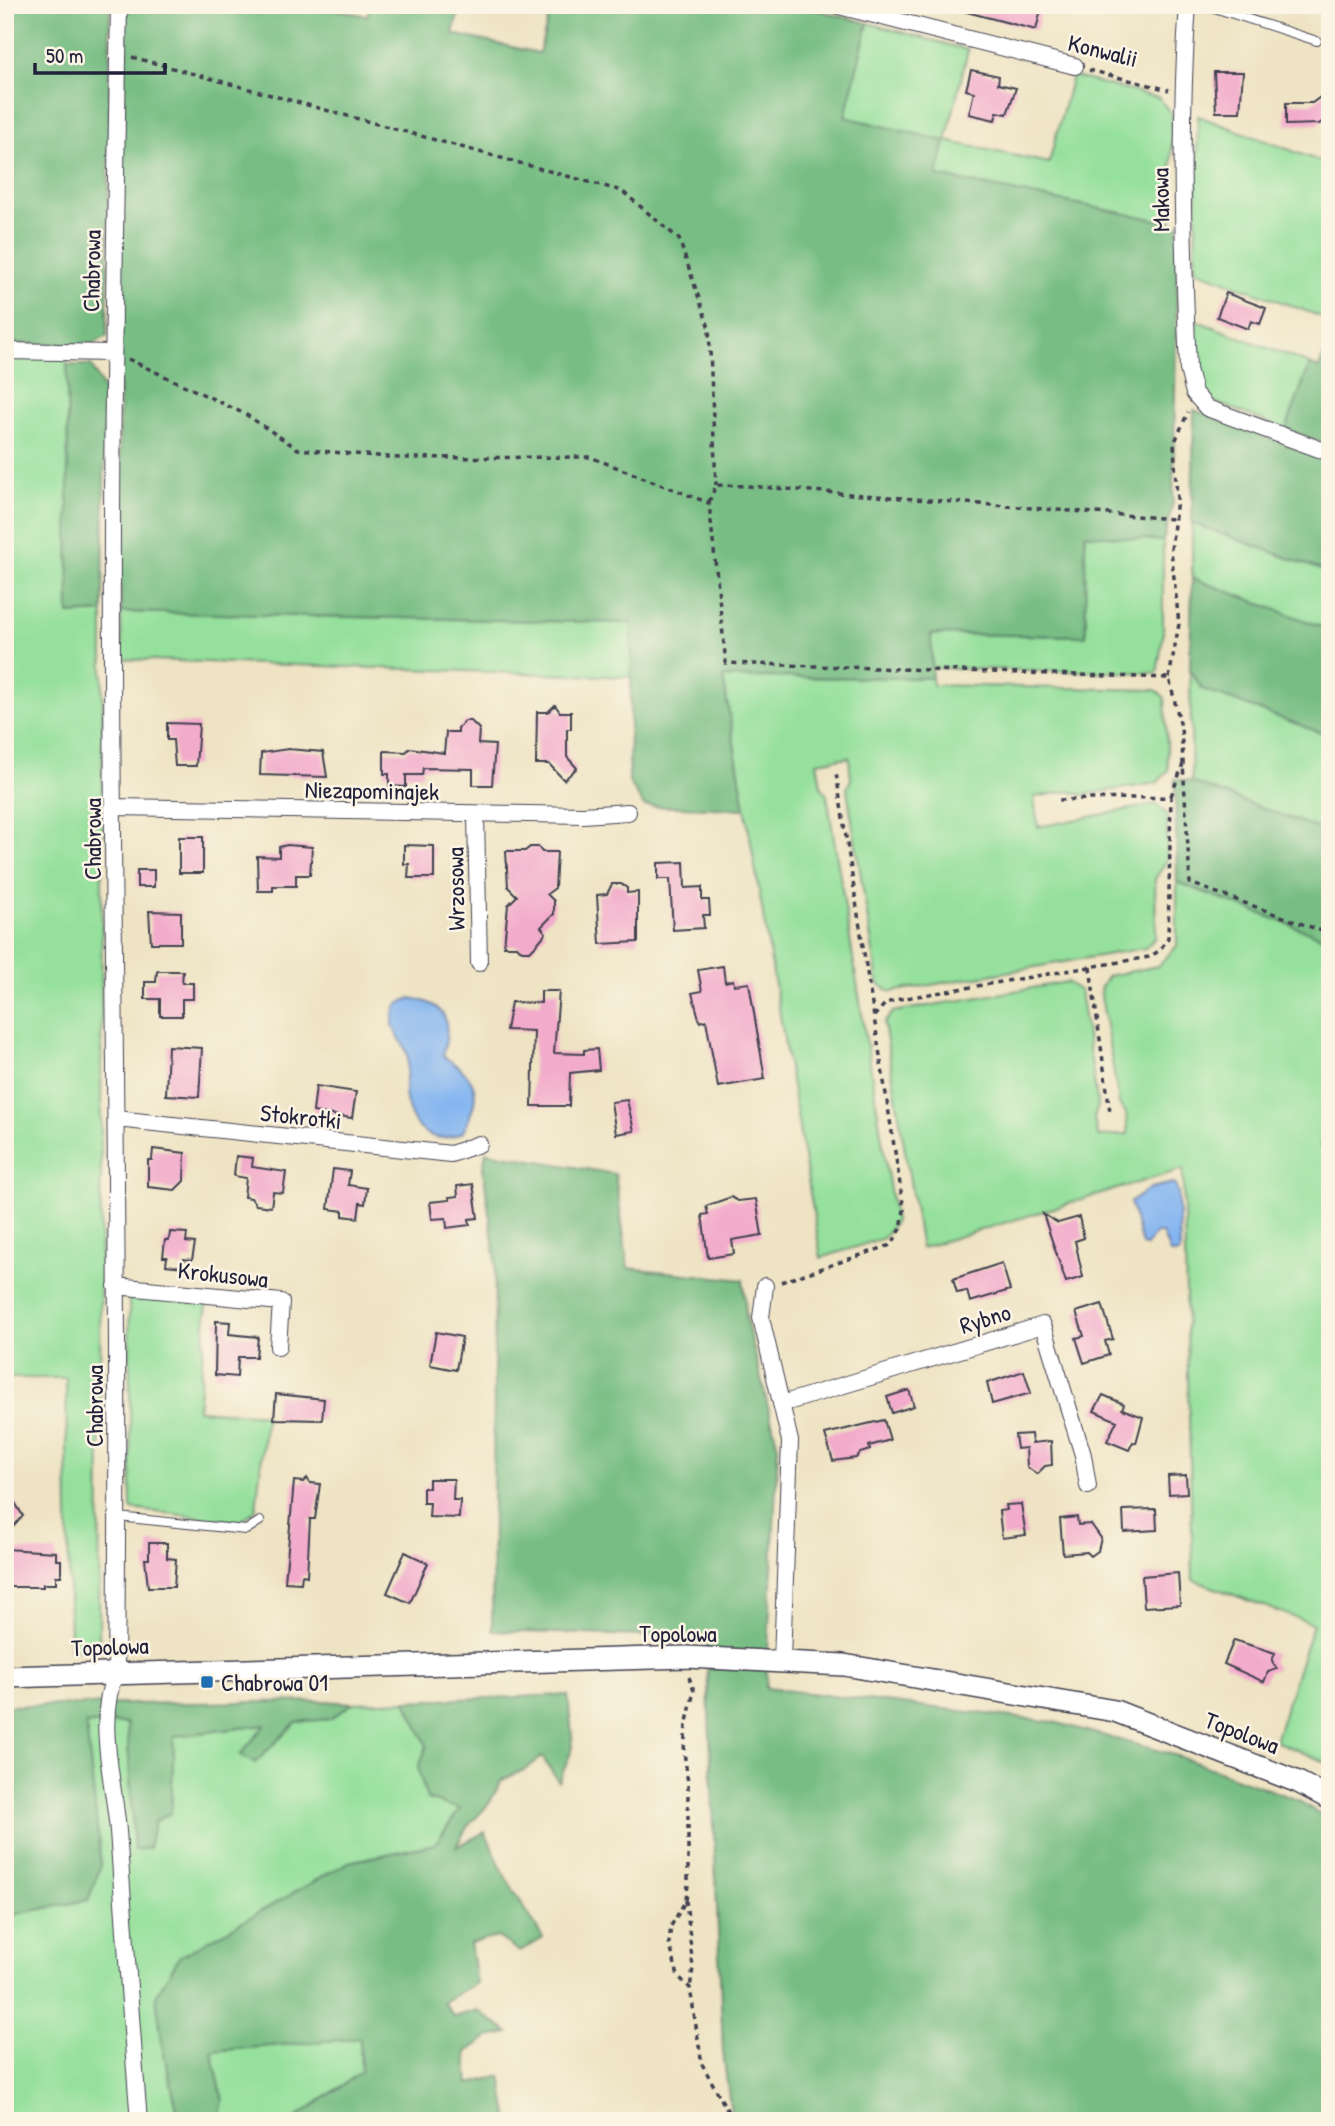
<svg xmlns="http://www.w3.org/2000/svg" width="1335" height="2126" font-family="'Patrick Hand',sans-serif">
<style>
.green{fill:#95e09c;stroke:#5c816c;stroke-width:2}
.forest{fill:#78be84;stroke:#4d7060;stroke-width:2}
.water{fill:#84b5f0;stroke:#536c96;stroke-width:2}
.building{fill:#f2abcb}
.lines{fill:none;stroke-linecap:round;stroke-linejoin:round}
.lane-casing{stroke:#413f4f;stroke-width:10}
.street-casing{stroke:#413f4f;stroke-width:18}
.secondary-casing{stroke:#413f4f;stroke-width:24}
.path{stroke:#413f4f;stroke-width:3.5;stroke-dasharray:5 5;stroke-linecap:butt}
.lane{stroke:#fff;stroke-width:8}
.street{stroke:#fff;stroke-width:16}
.secondary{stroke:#fff;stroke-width:21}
.poi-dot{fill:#1f6fb2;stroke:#fcf5e5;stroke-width:2.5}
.labels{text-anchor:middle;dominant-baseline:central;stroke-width:5;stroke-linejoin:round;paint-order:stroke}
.street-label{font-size:24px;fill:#22223b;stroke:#fcf5e5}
.poi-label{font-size:24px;fill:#22223b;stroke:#fcf5e5;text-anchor:start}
</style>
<rect width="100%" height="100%" fill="#fcf5e5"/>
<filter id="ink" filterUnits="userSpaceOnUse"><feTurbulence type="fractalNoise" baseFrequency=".0143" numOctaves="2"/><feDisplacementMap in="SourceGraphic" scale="14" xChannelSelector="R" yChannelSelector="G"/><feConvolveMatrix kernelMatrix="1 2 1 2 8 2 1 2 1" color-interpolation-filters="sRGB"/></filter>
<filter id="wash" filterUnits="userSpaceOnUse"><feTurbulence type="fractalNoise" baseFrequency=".00686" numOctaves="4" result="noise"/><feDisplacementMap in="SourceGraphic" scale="28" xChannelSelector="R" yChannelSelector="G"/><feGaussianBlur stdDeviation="1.57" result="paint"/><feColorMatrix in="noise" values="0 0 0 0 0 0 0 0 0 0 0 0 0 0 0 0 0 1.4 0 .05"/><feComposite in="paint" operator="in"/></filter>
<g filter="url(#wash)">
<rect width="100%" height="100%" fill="#eee3c3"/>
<!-- green -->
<path class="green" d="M 868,23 L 968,50 L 946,141 L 1049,163 L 1072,76 L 1159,98 L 1172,115 L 1171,223 L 937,176 L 945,141 L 844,117 Z
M 1198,116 L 1330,165 L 1330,320 L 1195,270 Z
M 1195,320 L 1310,364 L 1286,429 L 1206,399 L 1194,377 Z
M 5,343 L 67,344 L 69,614 L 103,612 L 99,1649 L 70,1649 L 66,1378 L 5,1378 Z
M 1192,523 L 1330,573 L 1330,630 L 1192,578 Z
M 1085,534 L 1163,541 L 1163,637 L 1157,673 L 932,668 L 930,634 L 1085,636 Z
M 121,612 L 632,623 L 633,677 L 122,659 Z
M 1190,670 L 1202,689 L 1330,736 L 1330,833 L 1192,782 Z
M 723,677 L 932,678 L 933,685 L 1156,690 L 1165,698 L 1168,771 L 1157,783 L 1081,795 L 1070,791 L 1034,797 L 1038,827 L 1156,804 L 1167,814 L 1167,860 L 1155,879 L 1156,937 L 1145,948 L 890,992 L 878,983 L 847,789 L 851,779 L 849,757 L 817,762 L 821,786 L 827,795 L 895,1221 L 884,1238 L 821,1258 Z
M 1177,882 L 1330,940 L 1330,1107 L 1320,1147 L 1330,1151 L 1330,1764 L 1275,1741 L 1313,1624 L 1193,1580 L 1183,1169 L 921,1248 L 884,1023 L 893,1012 L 1067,982 L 1080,991 L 1098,1106 L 1094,1118 L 1098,1137 L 1128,1134 L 1126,1113 L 1119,1104 L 1100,989 L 1108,976 L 1158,966 L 1177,946 Z
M 129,1295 L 207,1303 L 198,1410 L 266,1415 L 256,1509 L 241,1522 L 131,1509 Z
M 406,1701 L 428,1747 L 418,1768 L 460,1809 L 435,1844 L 349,1862 L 163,2050 L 180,2121 L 5,2121 L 5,1916 L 88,1900 L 101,1865 L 86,1724 L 127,1723 L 134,1849 L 155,1821 L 171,1812 L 174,1736 L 266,1725 L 255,1763 L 296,1722 L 330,1719 L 353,1703 Z
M 361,2038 L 361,2072 L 292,2121 L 218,2121 L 223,2101 L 212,2051 Z"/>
<!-- forest -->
<path class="forest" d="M 5,5 L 110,5 L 107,336 L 91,345 L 5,343 Z
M 123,5 L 317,5 L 367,16 L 370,5 L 460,5 L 453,34 L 539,53 L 552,5 L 797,5 L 868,23 L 845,117 L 945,141 L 937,176 L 1178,224 L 1173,503 L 1163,541 L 1085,534 L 1086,636 L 931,634 L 932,678 L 723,677 L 745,809 L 644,806 L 629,782 L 632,623 L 121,612 L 119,354 Z
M 1330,341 L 1330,445 L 1286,429 L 1310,364 L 1319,368 Z
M 67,365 L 91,365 L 105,393 L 103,612 L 69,614 Z
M 1194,410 L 1330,461 L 1330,573 L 1192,523 Z
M 1192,578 L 1330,630 L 1330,736 L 1202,689 L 1190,670 Z
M 1175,779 L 1192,782 L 1330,833 L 1330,940 L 1177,882 Z
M 1330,1107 L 1330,1151 L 1320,1147 Z
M 486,1152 L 615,1174 L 628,1268 L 743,1280 L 747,1322 L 778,1447 L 766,1688 L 1054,1722 L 1178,1756 L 1297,1800 L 1330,1820 L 1330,2121 L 732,2121 L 723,2052 L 706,1638 L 492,1631 L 495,1255 L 483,1168 Z
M 568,1695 L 573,1747 L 559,1782 L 542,1757 L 526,1769 L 502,1780 L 488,1805 L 467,1827 L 456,1847 L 485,1832 L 506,1878 L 543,1938 L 520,1952 L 498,1937 L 470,1943 L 476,1983 L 443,2002 L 454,2017 L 477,2010 L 509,2033 L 488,2037 L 466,2052 L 469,2084 L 501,2076 L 509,2121 L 292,2121 L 361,2072 L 360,2038 L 212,2051 L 223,2101 L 218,2121 L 180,2121 L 163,2050 L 156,1996 L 179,1957 L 349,1862 L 435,1844 L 460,1809 L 427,1799 L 418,1768 L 427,1746 L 406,1701 Z
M 323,1701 L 353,1703 L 330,1719 L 296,1722 L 255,1763 L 240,1755 L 265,1725 L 174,1736 L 171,1813 L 155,1821 L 149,1848 L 134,1850 L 127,1723 L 86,1724 L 101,1865 L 88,1900 L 5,1916 L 5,1706 Z"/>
<!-- water -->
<path class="water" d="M 410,998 C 449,1004 451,1022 443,1056 C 480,1080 482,1092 463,1132 C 430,1149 409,1126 405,1093 C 404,1082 408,1071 408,1060 C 406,1035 384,1035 397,1005 Z
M 1174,1183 L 1178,1193 L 1180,1251 L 1176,1254 L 1170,1253 L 1162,1233 L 1156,1233 L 1146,1246 L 1142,1245 L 1130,1202 L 1151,1188 Z"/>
<g id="blocks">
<!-- building -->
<path class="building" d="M 960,5 L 1042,5 L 1036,30 L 959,10 Z
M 971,70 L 999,76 L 998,84 L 1016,88 L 1007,114 L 997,112 L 995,120 L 969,114 L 974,92 L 966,90 Z
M 1214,72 L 1243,72 L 1240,112 L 1216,112 Z
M 1330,90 L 1330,116 L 1319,124 L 1286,125 L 1286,103 L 1312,103 Z
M 1226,293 L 1266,308 L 1260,324 L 1251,321 L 1248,329 L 1217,317 Z
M 555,705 L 560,712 L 571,712 L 571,729 L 567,729 L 567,757 L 577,768 L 564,780 L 549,764 L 536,764 L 537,712 L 548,712 Z
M 465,721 L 471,721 L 479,729 L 478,744 L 495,745 L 492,785 L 473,785 L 473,769 L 423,768 L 422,775 L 406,775 L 406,787 L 389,786 L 389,774 L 384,774 L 384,751 L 406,752 L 410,748 L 444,753 L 446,732 L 458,732 L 458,728 Z
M 167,723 L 199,724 L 196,766 L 175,766 L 173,740 L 167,740 Z
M 288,749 L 323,752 L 327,777 L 260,775 L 261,753 Z
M 179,837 L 203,837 L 203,873 L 179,873 Z
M 287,845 L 312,847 L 310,875 L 296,875 L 296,886 L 273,886 L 273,891 L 258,891 L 257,856 L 279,857 L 279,847 Z
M 404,845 L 434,846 L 434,878 L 408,878 L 409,864 L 404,864 Z
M 530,847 L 538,847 L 542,852 L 557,852 L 555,888 L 547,894 L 554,901 L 554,914 L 541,927 L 546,933 L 537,944 L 530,951 L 522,951 L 517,946 L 504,946 L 508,905 L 517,896 L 508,887 L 506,851 L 525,851 Z
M 684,862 L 685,888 L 702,887 L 702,900 L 709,900 L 710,915 L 703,915 L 704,928 L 673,930 L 670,879 L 658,879 L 658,863 Z
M 137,870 L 154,870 L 154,887 L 137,887 Z
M 612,884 L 621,884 L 627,888 L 627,893 L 638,892 L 638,942 L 600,944 L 597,895 L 607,894 Z
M 149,911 L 181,912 L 181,943 L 151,943 Z
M 723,966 L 725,982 L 733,980 L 734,985 L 749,983 L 765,1079 L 718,1087 L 706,1020 L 700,1022 L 692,993 L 702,991 L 698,970 Z
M 157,971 L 183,971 L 182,983 L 193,983 L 193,999 L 182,999 L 182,1016 L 160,1016 L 160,999 L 145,999 L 145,982 L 156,982 Z
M 541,991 L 559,991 L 554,1053 L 584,1054 L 584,1050 L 597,1049 L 599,1070 L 570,1073 L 569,1106 L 532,1106 L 534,1031 L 506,1030 L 511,1002 L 541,1003 Z
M 168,1046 L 202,1048 L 199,1097 L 166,1095 Z
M 316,1086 L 356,1092 L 352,1118 L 313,1112 Z
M 627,1100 L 634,1131 L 616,1134 L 611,1102 Z
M 153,1149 L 185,1153 L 184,1181 L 175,1190 L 148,1187 L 148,1160 L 152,1160 Z
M 236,1156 L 253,1158 L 252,1167 L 286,1172 L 283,1193 L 273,1192 L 271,1207 L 256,1205 L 251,1198 L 244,1197 L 246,1178 L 234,1176 Z
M 333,1169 L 350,1171 L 348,1185 L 367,1188 L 365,1204 L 360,1203 L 358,1218 L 343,1216 L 343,1211 L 328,1209 Z
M 473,1184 L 478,1218 L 469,1219 L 470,1225 L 447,1228 L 446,1218 L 432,1219 L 430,1202 L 450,1200 L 449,1197 L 458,1196 L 457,1186 Z
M 731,1197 L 738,1201 L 756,1199 L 762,1235 L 732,1240 L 734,1254 L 708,1258 L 702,1215 L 708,1214 L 706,1206 Z
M 1043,1214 L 1058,1223 L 1079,1217 L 1084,1238 L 1075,1241 L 1083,1277 L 1066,1282 Z
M 170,1232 L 187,1233 L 186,1242 L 195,1243 L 192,1260 L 184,1259 L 183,1267 L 166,1265 L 167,1257 L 163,1257 L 165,1240 L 169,1240 Z
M 1002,1263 L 1010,1290 L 970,1302 L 967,1291 L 957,1293 L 953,1279 Z
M 1102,1304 L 1113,1339 L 1105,1341 L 1109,1355 L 1084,1363 L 1076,1338 L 1084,1336 L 1076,1312 Z
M 216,1321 L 230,1322 L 229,1334 L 258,1337 L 256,1357 L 238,1357 L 237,1377 L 215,1375 Z
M 436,1332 L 462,1337 L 456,1370 L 430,1365 Z
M 1024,1371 L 1031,1393 L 992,1404 L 987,1383 Z
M 909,1390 L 914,1406 L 892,1413 L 887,1397 Z
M 276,1394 L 324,1399 L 322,1420 L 274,1419 Z
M 1103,1395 L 1124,1404 L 1122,1409 L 1143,1417 L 1136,1443 L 1133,1442 L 1129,1450 L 1107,1441 L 1117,1421 L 1094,1411 Z
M 884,1420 L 890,1440 L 869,1446 L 870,1450 L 860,1453 L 856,1458 L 833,1461 L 825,1434 Z
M 1031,1434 L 1032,1443 L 1051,1441 L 1052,1465 L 1045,1466 L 1037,1474 L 1027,1467 L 1026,1448 L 1017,1449 L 1015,1435 Z
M 1186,1475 L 1187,1493 L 1169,1494 L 1168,1476 Z
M 307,1478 L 310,1483 L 320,1484 L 315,1519 L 310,1519 L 307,1576 L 302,1575 L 301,1583 L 285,1582 L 294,1481 L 303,1482 Z
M 429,1479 L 454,1479 L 453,1500 L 460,1500 L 459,1518 L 429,1517 L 430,1503 L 423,1503 L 423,1488 L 429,1488 Z
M 5,1486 L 23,1516 L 5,1536 Z
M 1021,1504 L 1026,1535 L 1002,1538 L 999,1511 L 1007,1510 L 1006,1505 Z
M 1156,1509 L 1157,1530 L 1124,1532 L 1123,1510 Z
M 1077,1517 L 1078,1525 L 1091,1524 L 1101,1538 L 1098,1551 L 1091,1556 L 1087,1552 L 1063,1554 L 1060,1519 Z
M 149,1543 L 167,1543 L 167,1558 L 176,1559 L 174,1587 L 148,1587 L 145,1559 L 149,1559 Z
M 5,1549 L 56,1552 L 56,1560 L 61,1560 L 61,1576 L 56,1576 L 56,1584 L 43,1584 L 43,1587 L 5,1587 Z
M 405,1552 L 428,1563 L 410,1603 L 387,1593 Z
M 1178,1573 L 1180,1605 L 1144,1607 L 1142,1576 Z
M 1234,1640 L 1275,1653 L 1272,1661 L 1277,1669 L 1268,1672 L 1264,1682 L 1224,1664 Z"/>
</g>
</g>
<g filter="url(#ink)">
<use href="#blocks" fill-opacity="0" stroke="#413f4f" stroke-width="2"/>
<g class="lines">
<defs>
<path id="lane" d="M 1205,5 L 1317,41
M 118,1517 L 246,1530 L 260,1521"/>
<path id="street" d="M 119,5 C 115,223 111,441 112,659 C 113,996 120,1334 116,1672 C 95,1720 114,1781 118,1831 C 125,1928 131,2024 139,2121
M 835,5 L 1075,66
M 1188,5 C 1179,127 1183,247 1188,369 L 1194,393 L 1207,408 L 1330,453
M 5,351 L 112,353
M 114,807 L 583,815 L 628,812
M 476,814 L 479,963
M 116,1119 L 451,1154 L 479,1144
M 116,1286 L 281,1302 L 278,1347
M 765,1286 L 761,1318 L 790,1441 L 782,1660
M 781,1404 L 1043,1325 L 1083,1455 L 1088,1486"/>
<path id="secondary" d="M 5,1677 L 687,1657 L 844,1665 L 1115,1711 L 1298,1782 L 1330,1799"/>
</defs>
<!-- lane casing -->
<use href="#lane" class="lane-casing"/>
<!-- street casing -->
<use href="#street" class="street-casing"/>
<!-- secondary casing -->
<use href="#secondary" class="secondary-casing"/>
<!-- path -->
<path class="path" d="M 132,57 L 622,191 L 679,239 L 709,328 L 716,485
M 1089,70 L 1169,90
M 128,359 L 245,414 L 298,449 L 399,458 L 590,457 L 709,503 L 726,663 L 1169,678 L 1181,727 L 1190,883 L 1330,934
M 709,502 L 716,485 L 747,486 L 1174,519
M 1169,678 L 1179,624 L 1171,550 L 1177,499 L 1174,444 L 1188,412
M 1171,796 L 1183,764
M 1090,967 L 1110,1112
M 874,1016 L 886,1003 L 900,999 L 1149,957 L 1159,951 L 1168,938 L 1171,797 L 1055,800
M 781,1282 L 891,1245 L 901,1229 L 904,1210 L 836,773
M 689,1677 L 694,1691 L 686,1726 L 684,1751 L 688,1783 L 688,1885 L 686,1900 L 671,1926 L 669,1942 L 678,1976 L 690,1988 L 702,2064 L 733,2121
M 686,1900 L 693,1968 L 690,1988"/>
<!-- lane -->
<use href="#lane" class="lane"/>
<!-- street -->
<use href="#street" class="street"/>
<!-- secondary -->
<use href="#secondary" class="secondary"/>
</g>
</g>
<!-- markers -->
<rect class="poi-dot" x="200" y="1675" width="14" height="14" rx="3.5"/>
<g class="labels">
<!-- street labels -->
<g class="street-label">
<text transform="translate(1103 50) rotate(14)">Konwalii</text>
<text transform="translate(1160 200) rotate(-91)">Makowa</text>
<text transform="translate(91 271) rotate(-89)">Chabrowa</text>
<text transform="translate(372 790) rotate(1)">Niezapominajek</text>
<text transform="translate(92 839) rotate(-90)">Chabrowa</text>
<text transform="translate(455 889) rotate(-91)">Wrzosowa</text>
<text transform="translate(301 1116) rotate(6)">Stokrotki</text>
<text transform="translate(223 1274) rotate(6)">Krokusowa</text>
<text transform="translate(985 1318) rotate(-17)">Rybno</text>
<text transform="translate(94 1406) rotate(-90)">Chabrowa</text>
<text x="678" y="1633">Topolowa</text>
<text transform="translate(110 1646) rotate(-2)">Topolowa</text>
<text transform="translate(1242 1732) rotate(21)">Topolowa</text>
</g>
<!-- poi labels -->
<g class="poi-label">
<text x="221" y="1682">Chabrowa 01</text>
</g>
</g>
<!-- margin -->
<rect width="1335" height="2126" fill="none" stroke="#fcf5e5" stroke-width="28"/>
<!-- scale -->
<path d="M35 63v10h130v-10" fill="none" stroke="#22223b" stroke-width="3.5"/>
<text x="46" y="63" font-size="21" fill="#22223b" stroke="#fcf5e5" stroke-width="5" paint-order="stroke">50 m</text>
</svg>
